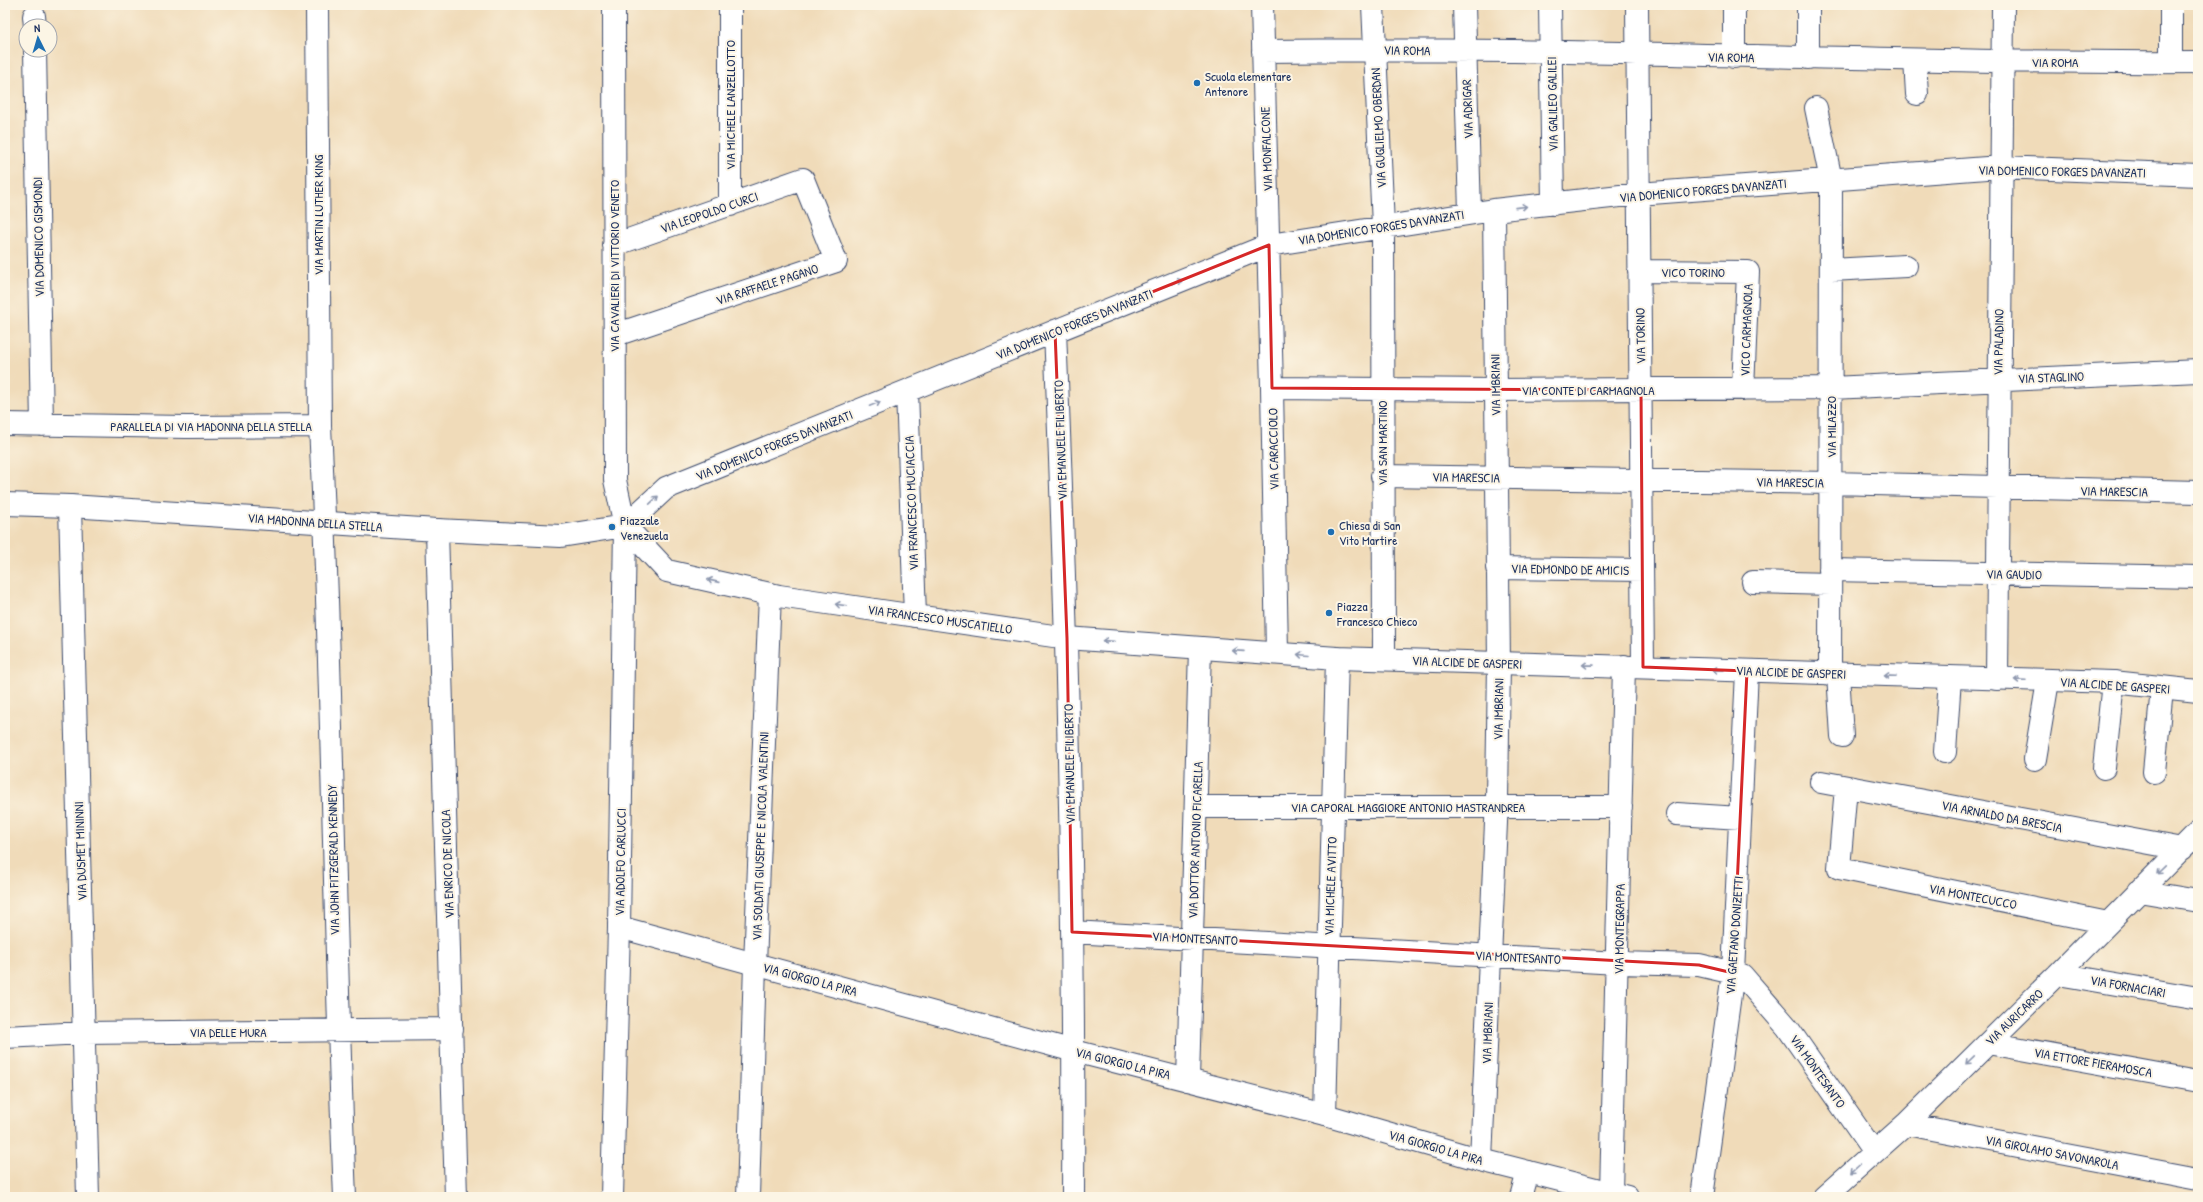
<svg xmlns="http://www.w3.org/2000/svg" width="2203" height="1202" font-family="'Patrick Hand',sans-serif">
<style>
.lines{fill:none;stroke-linecap:round;stroke-linejoin:round}
.minor-casing{stroke:#3b496c;stroke-width:24}
.tertiary-casing{stroke:#3b496c;stroke-width:24}
.minor{stroke:#fff;stroke-width:22}
.tertiary{stroke:#fff;stroke-width:22}
.oneway{stroke:#8d97ae}
.marked{fill:none;stroke:#d62828;stroke-width:3;stroke-linejoin:round}
.poi-dot{fill:#1f6fb2;stroke:#fcf5e5;stroke-width:1.5}
.labels{text-anchor:middle;dominant-baseline:central;stroke-width:4;stroke-linejoin:round;paint-order:stroke}
.street-label{font-size:13px;fill:#1b2f5e;stroke:#fcf5e5}
.poi-label{font-size:13px;fill:#1b2f5e;stroke:#fcf5e5;text-anchor:start}
</style>
<rect width="100%" height="100%" fill="#fcf5e5"/>
<filter id="ink" filterUnits="userSpaceOnUse"><feTurbulence type="fractalNoise" baseFrequency=".025" numOctaves="2"/><feDisplacementMap in="SourceGraphic" scale="8" xChannelSelector="R" yChannelSelector="G"/><feConvolveMatrix kernelMatrix="1 2 1 2 8 2 1 2 1" color-interpolation-filters="sRGB"/></filter>
<filter id="wash" filterUnits="userSpaceOnUse"><feTurbulence type="fractalNoise" baseFrequency=".012" numOctaves="4" result="noise"/><feDisplacementMap in="SourceGraphic" scale="16" xChannelSelector="R" yChannelSelector="G"/><feGaussianBlur stdDeviation="0.9" result="paint"/><feColorMatrix in="noise" values="0 0 0 0 0 0 0 0 0 0 0 0 0 0 0 0 0 1.4 0 .05"/><feComposite in="paint" operator="in"/></filter>
<g filter="url(#wash)">
<rect width="100%" height="100%" fill="#f0dbb9"/>
</g>
<g filter="url(#ink)">
<g class="lines">
<defs>
<path id="minor" d="M 317,5 L 320,426
M 614,5 L 615,480 L 625,526
M 730,5 L 730,205
M 1262,5 L 1272,388 L 1277,653
M 1373,5 L 1383,226 L 1384,659
M 1464,5 L 1470,213
M 1550,5 L 1553,204
M 1637,5 L 1643,667
M 34,16 L 35,26
M 35,50 L 42,425
M 1263,51 C 1575,46 1886,64 2198,62
M 1734,57 L 1734,5
M 1808,58 L 1808,5
M 1915,60 L 1917,94
M 2171,62 L 2171,5
M 1816,108 L 1831,180 L 1830,674
M 614,245 L 803,179 L 836,261 L 615,335
M 1831,270 L 1906,266
M 1639,271 L 1748,272 L 1743,389
M 1055,331 C 1067,620 1075,908 1073,1197
M 1272,388 L 1495,390 L 1831,388 L 2198,371
M 907,391 L 915,616
M 5,424 L 186,427 L 320,426 C 333,683 334,940 345,1197
M 1382,476 L 1831,483 L 2198,492
M 70,506 L 88,1197
M 625,526 L 666,488 L 1269,245 L 1494,210 L 1638,194 L 2000,167 L 2198,175
M 437,530 L 456,1197
M 1497,568 L 1642,570
M 1830,570 L 2198,577
M 1753,582 L 1830,584
M 1838,674 L 1842,736
M 1997,679 L 2003,5
M 1945,752 L 1950,678
M 2035,759 L 2048,681
M 2104,768 L 2113,682
M 2154,772 L 2162,688
M 1821,782 L 2182,849
M 1846,787 L 1839,868 L 2108,923
M 1196,807 L 1621,807
M 1677,814 L 1740,818
M 2139,891 L 2198,901
M 1072,932 L 1618,963 L 1699,965 L 1742,975 L 1787,1027 L 1874,1152
M 2058,974 L 2198,998
M 5,1037 L 84,1033 L 452,1029
M 1988,1043 L 2198,1081
M 1188,1080 L 1200,648
M 1325,1115 L 1337,658
M 1906,1124 L 2198,1179
M 1481,1160 L 1497,800 L 1499,663 L 1494,210
M 1611,1192 L 1624,666
M 612,1197 L 619,927
M 748,1197 L 755,964 L 770,594
M 1521,1197 L 1528,1172
M 1702,1197 L 1733,973 L 1747,671
M 1824,1197 L 1906,1124 L 2058,974 L 2198,832"/>
<path id="tertiary" d="M 5,504 L 70,506 L 437,530 L 561,536 L 625,526
M 625,526 L 667,571 L 779,596 L 1067,638 L 1337,658 L 2113,682 L 2198,691
M 625,526 L 619,927 L 1074,1051 L 1325,1115 L 1481,1160 L 1627,1197"/>
</defs>
<!-- minor casing -->
<use href="#minor" class="minor-casing"/>
<!-- tertiary casing -->
<use href="#tertiary" class="tertiary-casing"/>
<!-- minor -->
<use href="#minor" class="minor"/>
<!-- tertiary -->
<use href="#tertiary" class="tertiary"/>
</g>
<!-- one-way arrows -->
<defs><path id="oneway-shaft" d="M-6 0H5M1.5-3L5.5 0L1.5 3" fill="none" stroke-width="1.6" stroke-linecap="round" stroke-linejoin="round"/></defs>
<g class="oneway">
<use href="#oneway-shaft" transform="translate(1521 207) rotate(-6)"/>
<use href="#oneway-shaft" transform="translate(1177 282) rotate(-22)"/>
<use href="#oneway-shaft" transform="translate(875 404) rotate(-22)"/>
<use href="#oneway-shaft" transform="translate(654 500) rotate(-43)"/>
<use href="#oneway-shaft" transform="translate(713 581) rotate(-167)"/>
<use href="#oneway-shaft" transform="translate(841 605) rotate(-172)"/>
<use href="#oneway-shaft" transform="translate(1108 641) rotate(-176)"/>
<use href="#oneway-shaft" transform="translate(1238 651) rotate(-176)"/>
<use href="#oneway-shaft" transform="translate(1303 655) rotate(-175)"/>
<use href="#oneway-shaft" transform="translate(1588 665) rotate(-179)"/>
<use href="#oneway-shaft" transform="translate(1718 670) rotate(-178)"/>
<use href="#oneway-shaft" transform="translate(1890 676) rotate(-178)"/>
<use href="#oneway-shaft" transform="translate(2020 680) rotate(-178)"/>
<use href="#oneway-shaft" transform="translate(2161 870) rotate(136)"/>
<use href="#oneway-shaft" transform="translate(1970 1060) rotate(136)"/>
<use href="#oneway-shaft" transform="translate(1855 1169) rotate(138)"/>
</g>
</g>
<!-- marked area -->
<path class="marked" d="M 1269,245 L 1272,388 L 1641,390 L 1643,667 L 1747,671 L 1733,973 L 1699,965 L 1072,932 L 1067,638 L 1055,331 Z"/>
<!-- markers -->
<g class="poi-dot">
<circle cx="1197" cy="83" r="4"/>
<circle cx="612" cy="527" r="4"/>
<circle cx="1331" cy="532" r="4"/>
<circle cx="1329" cy="613" r="4"/>
</g>
<g class="labels">
<!-- street labels -->
<g class="street-label">
<text transform="translate(1407 50) rotate(1)">VIA ROMA</text>
<text transform="translate(1731 57) rotate(1)">VIA ROMA</text>
<text x="2055" y="62">VIA ROMA</text>
<text transform="translate(1552 104) rotate(-91)">VIA GALILEO GALILEI</text>
<text transform="translate(730 105) rotate(-90)">VIA MICHELE LANZELLOTTO</text>
<text transform="translate(1467 109) rotate(-92)">VIA ADRIGAR</text>
<text transform="translate(1378 128) rotate(-93)">VIA GUGLIELMO OBERDAN</text>
<text transform="translate(1266 149) rotate(-92)">VIA MONFALCONE</text>
<text transform="translate(2062 171) rotate(1)">VIA DOMENICO FORGES DAVANZATI</text>
<text transform="translate(1703 190) rotate(-5)">VIA DOMENICO FORGES DAVANZATI</text>
<text transform="translate(709 212) rotate(-19)">VIA LEOPOLDO CURCI</text>
<text transform="translate(318 215) rotate(-90)">VIA MARTIN LUTHER KING</text>
<text transform="translate(1381 227) rotate(-9)">VIA DOMENICO FORGES DAVANZATI</text>
<text transform="translate(38 237) rotate(-91)">VIA DOMENICO GISMONDI</text>
<text transform="translate(614 266) rotate(-90)">VIA CAVALIERI DI VITTORIO VENETO</text>
<text x="1693" y="272">VICO TORINO</text>
<text transform="translate(767 284) rotate(-18)">VIA RAFFAELE PAGANO</text>
<text transform="translate(1074 324) rotate(-22)">VIA DOMENICO FORGES DAVANZATI</text>
<text transform="translate(1746 330) rotate(-88)">VICO CARMAGNOLA</text>
<text transform="translate(1640 336) rotate(-91)">VIA TORINO</text>
<text transform="translate(1998 342) rotate(-89)">VIA PALADINO</text>
<text transform="translate(2051 377) rotate(-2)">VIA STAGLINO</text>
<text transform="translate(1495 385) rotate(-91)">VIA IMBRIANI</text>
<text x="1588" y="390">VIA CONTE DI CARMAGNOLA</text>
<text x="211" y="426">PARALLELA DI VIA MADONNA DELLA STELLA</text>
<text transform="translate(1831 427) rotate(-90)">VIA MILAZZO</text>
<text transform="translate(1060 440) rotate(-92)">VIA EMANUELE FILIBERTO</text>
<text transform="translate(1382 443) rotate(-90)">VIA SAN MARTINO</text>
<text transform="translate(774 445) rotate(-22)">VIA DOMENICO FORGES DAVANZATI</text>
<text transform="translate(1273 449) rotate(-91)">VIA CARACCIOLO</text>
<text transform="translate(1466 477) rotate(1)">VIA MARESCIA</text>
<text transform="translate(1790 482) rotate(1)">VIA MARESCIA</text>
<text transform="translate(2114 491) rotate(1)">VIA MARESCIA</text>
<text transform="translate(911 503) rotate(-92)">VIA FRANCESCO MUCIACCIA</text>
<text transform="translate(315 522) rotate(4)">VIA MADONNA DELLA STELLA</text>
<text transform="translate(1570 569) rotate(1)">VIA EDMONDO DE AMICIS</text>
<text transform="translate(2014 574) rotate(1)">VIA GAUDIO</text>
<text transform="translate(940 619) rotate(8)">VIA FRANCESCO MUSCATIELLO</text>
<text transform="translate(1467 662) rotate(2)">VIA ALCIDE DE GASPERI</text>
<text transform="translate(1791 672) rotate(2)">VIA ALCIDE DE GASPERI</text>
<text transform="translate(2115 685) rotate(4)">VIA ALCIDE DE GASPERI</text>
<text transform="translate(1498 709) rotate(-89)">VIA IMBRIANI</text>
<text transform="translate(1069 764) rotate(-91)">VIA EMANUELE FILIBERTO</text>
<text x="1408" y="807">VIA CAPORAL MAGGIORE ANTONIO MASTRANDREA</text>
<text transform="translate(2002 816) rotate(11)">VIA ARNALDO DA BRESCIA</text>
<text transform="translate(760 836) rotate(-88)">VIA SOLDATI GIUSEPPE E NICOLA VALENTINI</text>
<text transform="translate(1195 840) rotate(-88)">VIA DOTTOR ANTONIO FICARELLA</text>
<text transform="translate(80 851) rotate(-92)">VIA DUSMET MININNI</text>
<text transform="translate(333 860) rotate(-91)">VIA JOHN FITZGERALD KENNEDY</text>
<text transform="translate(620 862) rotate(-89)">VIA ADOLFO CARLUCCI</text>
<text transform="translate(447 864) rotate(-92)">VIA ENRICO DE NICOLA</text>
<text transform="translate(1330 886) rotate(-88)">VIA MICHELE AVITTO</text>
<text transform="translate(1973 896) rotate(11)">VIA MONTECUCCO</text>
<text transform="translate(1619 929) rotate(-89)">VIA MONTEGRAPPA</text>
<text transform="translate(1734 935) rotate(-86)">VIA GAETANO DONIZETTI</text>
<text transform="translate(1195 938) rotate(3)">VIA MONTESANTO</text>
<text transform="translate(1518 957) rotate(3)">VIA MONTESANTO</text>
<text transform="translate(810 979) rotate(15)">VIA GIORGIO LA PIRA</text>
<text transform="translate(2128 986) rotate(10)">VIA FORNACIARI</text>
<text transform="translate(2014 1017) rotate(-44)">VIA AURICARRO</text>
<text x="228" y="1032">VIA DELLE MURA</text>
<text transform="translate(1487 1033) rotate(-88)">VIA IMBRIANI</text>
<text transform="translate(2093 1062) rotate(10)">VIA ETTORE FIERAMOSCA</text>
<text transform="translate(1123 1063) rotate(14)">VIA GIORGIO LA PIRA</text>
<text transform="translate(1818 1071) rotate(55)">VIA MONTESANTO</text>
<text transform="translate(1436 1147) rotate(16)">VIA GIORGIO LA PIRA</text>
<text transform="translate(2052 1152) rotate(11)">VIA GIROLAMO SAVONAROLA</text>
</g>
<!-- poi labels -->
<g class="poi-label">
<text x="1205" y="76">Scuola elementare<tspan x="1205" dy="15">Antenore</tspan></text>
<text x="620" y="520">Piazzale<tspan x="620" dy="15">Venezuela</tspan></text>
<text x="1339" y="525">Chiesa di San<tspan x="1339" dy="15">Vito Martire</tspan></text>
<text x="1337" y="606">Piazza<tspan x="1337" dy="15">Francesco Chieco</tspan></text>
</g>
</g>
<!-- margin -->
<rect width="2203" height="1202" fill="none" stroke="#fcf5e5" stroke-width="20"/>
<!-- north arrow -->
<g transform="translate(38 38) rotate(355)"><circle r="19" fill="#fcf5e5" stroke="#a2a6af"/>
<path d="M0-3L7 15L0 10L-7 15Z" fill="#1f6fb2"/>
<text y="-6" font-size="11" font-weight="bold" text-anchor="middle" fill="#1b2f5e">N</text>
</g>
</svg>
